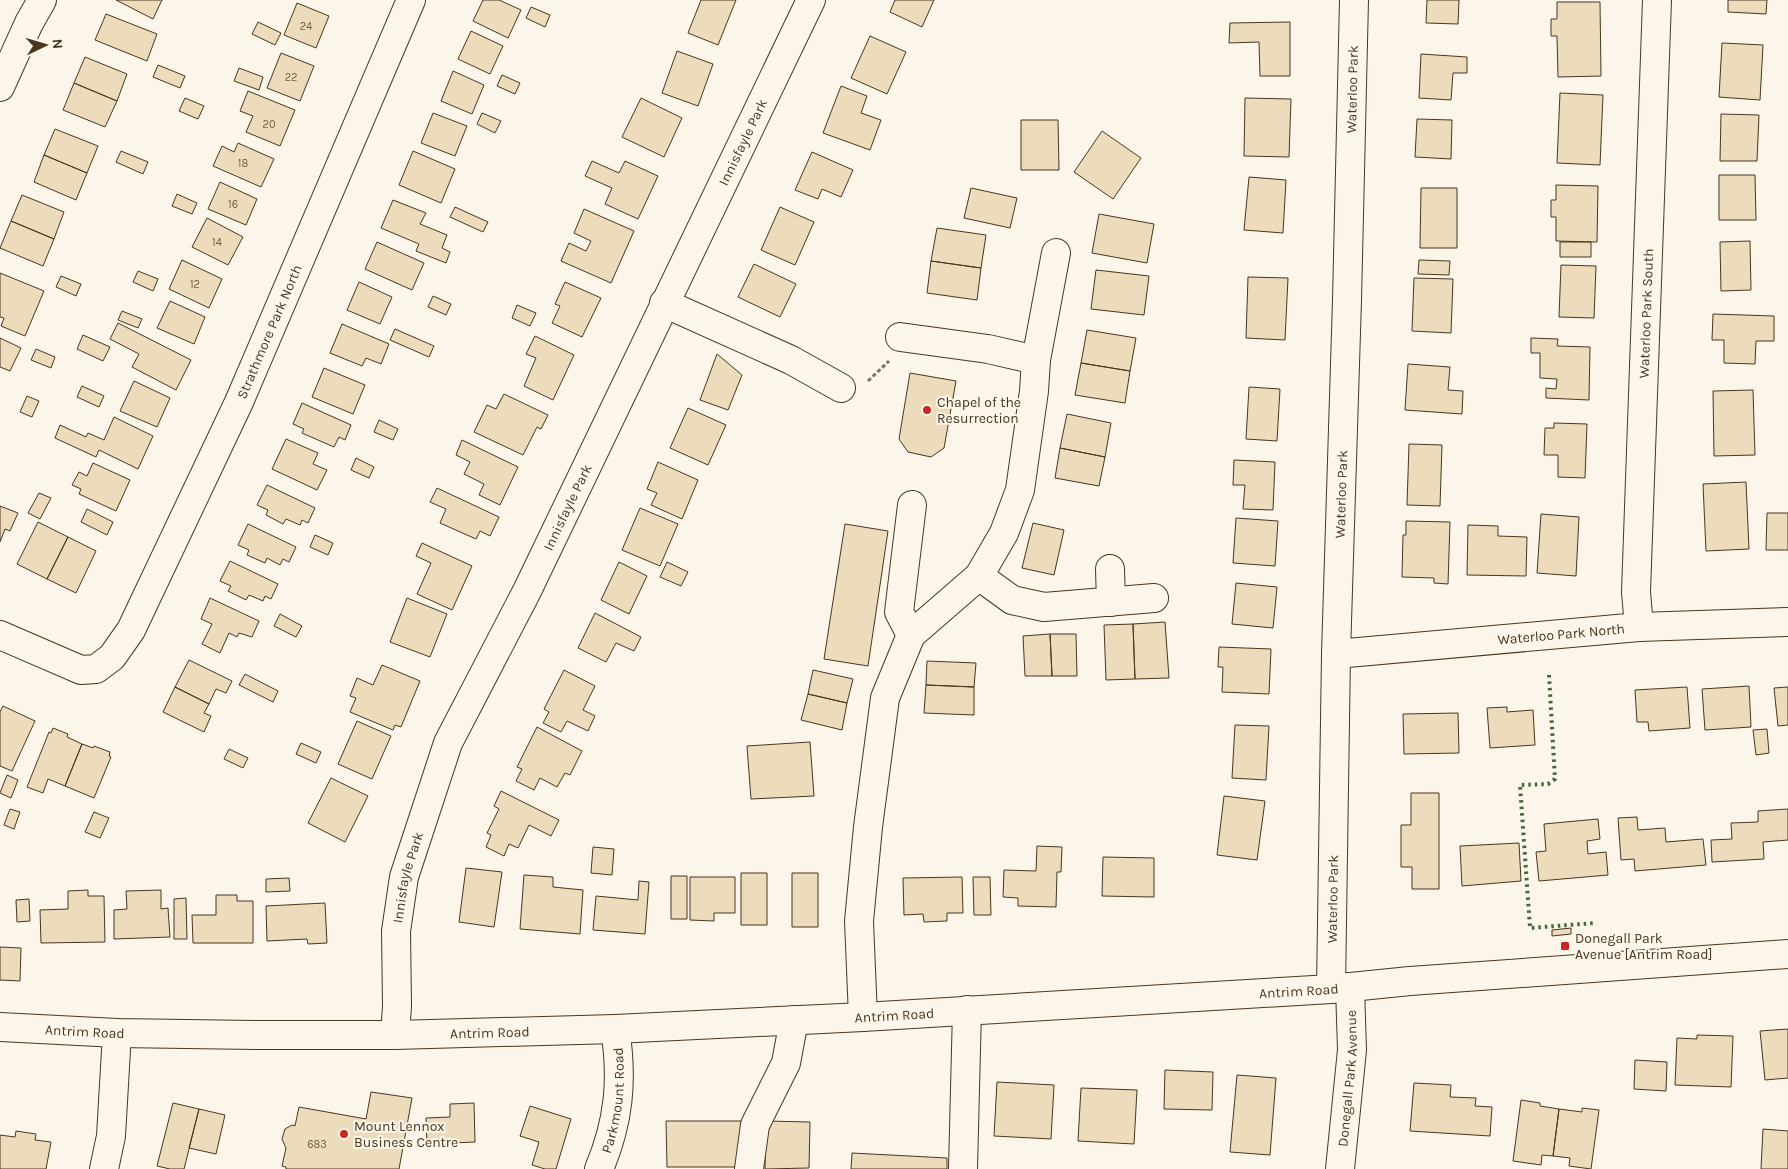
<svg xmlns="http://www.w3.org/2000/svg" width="1788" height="1169" font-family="Karla,sans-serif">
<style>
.building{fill:#ecdcbc;stroke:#4a3520}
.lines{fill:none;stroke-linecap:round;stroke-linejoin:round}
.minor-casing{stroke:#4a3520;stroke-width:30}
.major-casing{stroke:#4a3520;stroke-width:30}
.path{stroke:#7f6f5c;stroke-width:3;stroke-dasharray:4 2.5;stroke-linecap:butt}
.minor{stroke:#fbf6e9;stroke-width:28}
.major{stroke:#fbf6e9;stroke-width:28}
.hedge{stroke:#436837;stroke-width:4;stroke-dasharray:2.5 4;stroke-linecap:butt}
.poi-dot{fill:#c62828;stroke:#fbf6e9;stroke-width:2}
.labels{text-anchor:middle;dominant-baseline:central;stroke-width:4;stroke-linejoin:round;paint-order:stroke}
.number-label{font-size:11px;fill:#725f47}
.street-label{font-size:14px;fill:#4a3520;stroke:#fbf6e9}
.poi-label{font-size:14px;fill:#4a3520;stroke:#fbf6e9;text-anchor:start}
</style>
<rect width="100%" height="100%" fill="#fbf6e9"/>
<!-- building -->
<path class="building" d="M 116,0 L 162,0 L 153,19 Z
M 483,0 L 499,0 L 521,10 L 508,38 L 473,21 Z
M 701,0 L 736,0 L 718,45 L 688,33 Z
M 895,0 L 934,0 L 922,27 L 890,12 Z
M 1427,0 L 1459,0 L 1458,24 L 1426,23 Z
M 1728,0 L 1767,0 L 1766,14 L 1728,12 Z
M 1557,2 L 1600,2 L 1601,76 L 1558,77 L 1557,36 L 1551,36 L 1551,19 L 1557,19 Z
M 297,3 L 329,16 L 316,48 L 284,35 Z
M 531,7 L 550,15 L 545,27 L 526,18 Z
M 106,14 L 157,34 L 147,61 L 95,40 Z
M 258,22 L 281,33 L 275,45 L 252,34 Z
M 1290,22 L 1290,76 L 1260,76 L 1259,42 L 1229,43 L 1230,23 Z
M 471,31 L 503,46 L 490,74 L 458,59 Z
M 870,36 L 906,52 L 887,94 L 851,78 Z
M 1722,43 L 1763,45 L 1760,100 L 1719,97 Z
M 677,51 L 713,64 L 698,106 L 662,93 Z
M 281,53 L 314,66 L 300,101 L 267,88 Z
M 1421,54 L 1467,57 L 1467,73 L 1453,73 L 1451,100 L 1419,98 Z
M 85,57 L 127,74 L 117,101 L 74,83 Z
M 158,65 L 185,76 L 180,88 L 153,77 Z
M 239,68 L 263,77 L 259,90 L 234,81 Z
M 453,71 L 484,85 L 472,114 L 441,101 Z
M 502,75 L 520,83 L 515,94 L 497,86 Z
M 74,83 L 117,101 L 105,127 L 63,110 Z
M 841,86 L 867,96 L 861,113 L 881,120 L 870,150 L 823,133 Z
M 248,91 L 295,110 L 280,146 L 246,132 L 253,116 L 240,111 Z
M 1560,93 L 1603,95 L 1600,165 L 1557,163 Z
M 185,98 L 204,106 L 198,119 L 179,111 Z
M 641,98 L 682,118 L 664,157 L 622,137 Z
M 1245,98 L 1291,99 L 1289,157 L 1244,156 Z
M 433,113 L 467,126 L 455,156 L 421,143 Z
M 482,113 L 501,121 L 495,133 L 477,124 Z
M 1721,114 L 1759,115 L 1757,161 L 1720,161 Z
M 1417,119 L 1452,120 L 1451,159 L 1415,157 Z
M 1021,120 L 1058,120 L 1059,170 L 1021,170 Z
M 55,129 L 98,146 L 87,173 L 44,155 Z
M 1102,131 L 1141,158 L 1113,199 L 1074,172 Z
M 238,143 L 274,159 L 261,187 L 213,166 L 222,146 L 234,152 Z
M 121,151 L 148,162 L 143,174 L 116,162 Z
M 413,151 L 455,169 L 441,203 L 399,185 Z
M 812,152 L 853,170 L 841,197 L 822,189 L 818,199 L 795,190 Z
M 44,155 L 87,173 L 76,200 L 34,182 Z
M 592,161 L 619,173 L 625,161 L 658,176 L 638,219 L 605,204 L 612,188 L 585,176 Z
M 1719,175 L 1755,175 L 1756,220 L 1719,220 Z
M 1249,177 L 1286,180 L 1283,233 L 1244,230 Z
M 220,182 L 257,199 L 246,225 L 208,209 Z
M 1556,185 L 1598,186 L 1597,242 L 1556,241 L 1556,217 L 1551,217 L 1551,200 L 1556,200 Z
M 971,188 L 1017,198 L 1010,228 L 964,218 Z
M 1421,188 L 1457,188 L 1457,248 L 1420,248 Z
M 177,194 L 197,203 L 192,214 L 172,206 Z
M 22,195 L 64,212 L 54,239 L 11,221 Z
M 393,200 L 426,213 L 420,224 L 447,235 L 442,248 L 450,252 L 446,263 L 416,251 L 419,244 L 381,228 Z
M 455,207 L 488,222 L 483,232 L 450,217 Z
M 780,207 L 814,222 L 795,265 L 761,250 Z
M 584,209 L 634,231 L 611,283 L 561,261 L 569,243 L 586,251 L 591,241 L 574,233 Z
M 1099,214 L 1154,224 L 1147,263 L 1092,253 Z
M 207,218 L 243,237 L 228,265 L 192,247 Z
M 11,221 L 54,239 L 43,266 L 0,248 Z
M 937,228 L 986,235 L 981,268 L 931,261 Z
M 1750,241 L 1751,290 L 1721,291 L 1720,242 Z
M 377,242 L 424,263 L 412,290 L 365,269 Z
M 1560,242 L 1591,242 L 1591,257 L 1560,257 Z
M 182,260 L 222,279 L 209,308 L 169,289 Z
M 1419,260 L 1450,261 L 1449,275 L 1418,274 Z
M 931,261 L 981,268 L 977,300 L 927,293 Z
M 754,264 L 796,284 L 780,317 L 738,297 Z
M 1561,265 L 1596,266 L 1594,318 L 1559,317 Z
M 1096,270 L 1149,276 L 1144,315 L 1091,309 Z
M 138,271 L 158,279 L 153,291 L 133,282 Z
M 0,273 L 44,291 L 25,336 L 1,326 L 4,318 L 0,317 Z
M 61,276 L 81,284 L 76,296 L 56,287 Z
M 1248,277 L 1288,278 L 1285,340 L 1246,338 Z
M 1414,278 L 1453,279 L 1451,333 L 1412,331 Z
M 359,282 L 392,297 L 380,324 L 347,310 Z
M 565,282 L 601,298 L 582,337 L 552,323 L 560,306 L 555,304 Z
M 433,296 L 451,304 L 446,315 L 428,307 Z
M 170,301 L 205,317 L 194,344 L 157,328 Z
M 517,305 L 536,313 L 530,326 L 512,318 Z
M 122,311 L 142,319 L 138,328 L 118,320 Z
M 1713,314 L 1774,316 L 1774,341 L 1756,341 L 1755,364 L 1724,363 L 1724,340 L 1712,340 Z
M 118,323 L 191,360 L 176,390 L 132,367 L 139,354 L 110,339 Z
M 342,324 L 389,344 L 381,364 L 366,358 L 362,366 L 330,353 Z
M 395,329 L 434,346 L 429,357 L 390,340 Z
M 1087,330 L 1136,338 L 1130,371 L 1081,363 Z
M 83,335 L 110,347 L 103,361 L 77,349 Z
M 535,336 L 574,355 L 553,400 L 524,386 L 536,358 L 526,354 Z
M 0,338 L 21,348 L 10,371 L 0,367 Z
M 1531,338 L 1558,339 L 1557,346 L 1590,347 L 1589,400 L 1546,398 L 1546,388 L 1556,389 L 1557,379 L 1540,378 L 1540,353 L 1531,353 Z
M 36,349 L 55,357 L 51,368 L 31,360 Z
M 717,354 L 742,375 L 728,410 L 700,400 Z
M 1081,363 L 1130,371 L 1125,403 L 1075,395 Z
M 1408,364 L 1450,367 L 1448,390 L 1463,391 L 1462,414 L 1405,410 Z
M 324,368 L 365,385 L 353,414 L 312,397 Z
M 910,373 L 956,381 L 944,448 L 931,457 L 908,452 L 899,439 Z
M 134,381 L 170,398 L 157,427 L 120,411 Z
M 82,386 L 104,396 L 99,407 L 77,397 Z
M 1249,387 L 1280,389 L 1277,441 L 1246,439 Z
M 1753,390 L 1755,455 L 1714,456 L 1713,391 Z
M 504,394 L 548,415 L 541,429 L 537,427 L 523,455 L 474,432 L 487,405 L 496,409 Z
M 27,396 L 39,401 L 32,417 L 20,412 Z
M 302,403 L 351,425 L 345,440 L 339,437 L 334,447 L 302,433 L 304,429 L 293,424 Z
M 688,408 L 726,425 L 708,465 L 670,448 Z
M 1067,414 L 1111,423 L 1105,457 L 1060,448 Z
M 114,417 L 153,436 L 138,469 L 99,450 L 96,457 L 55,438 L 60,425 L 86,437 L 88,433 L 104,440 Z
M 379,420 L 398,429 L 393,440 L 374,432 Z
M 1554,423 L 1587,424 L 1585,478 L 1558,477 L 1558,455 L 1544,455 L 1545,428 L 1554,428 Z
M 286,439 L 318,453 L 313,464 L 327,470 L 317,490 L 272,469 Z
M 462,440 L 518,467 L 500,505 L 479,495 L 484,484 L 464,474 L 470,462 L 456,455 Z
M 1409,444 L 1442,445 L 1440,506 L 1407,505 Z
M 1060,448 L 1105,457 L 1099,486 L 1055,478 Z
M 356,458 L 374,467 L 369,478 L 351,470 Z
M 1234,460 L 1275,462 L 1273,510 L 1243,509 L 1245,485 L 1233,485 Z
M 658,462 L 698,480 L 682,519 L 651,505 L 657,493 L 647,489 Z
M 93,463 L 130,480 L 116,511 L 79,494 L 81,489 L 72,485 L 79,472 L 87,476 Z
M 1746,482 L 1749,549 L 1706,551 L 1703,484 Z
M 267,485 L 315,508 L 308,523 L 302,520 L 300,525 L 286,519 L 283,524 L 266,515 L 268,510 L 257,505 Z
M 437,488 L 499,517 L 490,536 L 480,531 L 476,539 L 440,523 L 446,509 L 430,502 Z
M 39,493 L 51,498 L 40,519 L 28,513 Z
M 0,506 L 18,513 L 10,531 L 5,529 L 0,542 Z
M 640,508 L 678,524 L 660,566 L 622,550 Z
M 87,509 L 113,522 L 107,535 L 81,522 Z
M 1767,513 L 1788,513 L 1788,550 L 1766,550 Z
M 1541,514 L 1579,517 L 1576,576 L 1537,573 Z
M 1236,518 L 1278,521 L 1275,566 L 1233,563 Z
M 1406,521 L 1450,522 L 1448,584 L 1434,583 L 1434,578 L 1402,577 L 1403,535 L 1406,535 Z
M 38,522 L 68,537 L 47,579 L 17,564 Z
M 1033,523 L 1064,530 L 1054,575 L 1022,568 Z
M 248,524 L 296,547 L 289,562 L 283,559 L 280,565 L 267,558 L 265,563 L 247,555 L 249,550 L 238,545 Z
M 845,524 L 888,531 L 868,666 L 824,659 Z
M 1468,525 L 1498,526 L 1498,536 L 1527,537 L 1526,576 L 1467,575 Z
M 315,535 L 333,543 L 328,555 L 310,547 Z
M 68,537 L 96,551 L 76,593 L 47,579 Z
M 422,543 L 472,566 L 452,610 L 417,594 L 431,563 L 416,556 Z
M 230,561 L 278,584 L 271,599 L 265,596 L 263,601 L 249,595 L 246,600 L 228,591 L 231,586 L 220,581 Z
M 619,562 L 647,576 L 629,614 L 601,600 Z
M 667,562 L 688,572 L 681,586 L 660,577 Z
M 1236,583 L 1277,587 L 1273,628 L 1232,624 Z
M 210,598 L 259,621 L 252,637 L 239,633 L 237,637 L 229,633 L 220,653 L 202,644 L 212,624 L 201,619 Z
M 407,598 L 447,614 L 430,657 L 390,642 Z
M 595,613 L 641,637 L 634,651 L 616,643 L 606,662 L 578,648 Z
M 280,614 L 302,626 L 296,637 L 274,626 Z
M 1165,622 L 1169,678 L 1135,679 L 1133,624 Z
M 1133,624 L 1135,679 L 1106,680 L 1104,625 Z
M 1050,634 L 1076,634 L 1077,676 L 1052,676 Z
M 1050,634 L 1052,676 L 1025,676 L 1023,636 Z
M 1219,647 L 1271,649 L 1269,694 L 1222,692 L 1223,667 L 1218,667 Z
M 189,660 L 232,681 L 226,693 L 216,689 L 209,704 L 175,687 Z
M 927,661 L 976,663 L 974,687 L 926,685 Z
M 382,665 L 420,681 L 401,727 L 395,725 L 393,730 L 350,712 L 356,698 L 350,696 L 357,678 L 373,685 Z
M 564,670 L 595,686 L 583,710 L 595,716 L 588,731 L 567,721 L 561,732 L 543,723 L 549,712 L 544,709 Z
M 813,670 L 853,679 L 847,703 L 808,694 Z
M 245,674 L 278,691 L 273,702 L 239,685 Z
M 926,685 L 974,687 L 974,715 L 924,713 Z
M 1749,686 L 1751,727 L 1705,730 L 1702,689 Z
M 175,687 L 209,704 L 204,713 L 211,716 L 204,732 L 163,712 Z
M 1687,687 L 1690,728 L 1649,731 L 1648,722 L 1637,722 L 1635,690 Z
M 1788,687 L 1788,725 L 1778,726 L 1774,688 Z
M 808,694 L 847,703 L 842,730 L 801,720 Z
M 3,706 L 35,721 L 12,771 L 0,766 L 0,712 Z
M 1507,707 L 1507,712 L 1533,710 L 1535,745 L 1490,748 L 1487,708 Z
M 1458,713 L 1459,753 L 1404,754 L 1403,714 Z
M 357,721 L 391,736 L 372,779 L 338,764 Z
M 1235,725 L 1269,726 L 1266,780 L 1232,778 Z
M 537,727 L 582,751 L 570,775 L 565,773 L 557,787 L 540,778 L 534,790 L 516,781 L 522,769 L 517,767 Z
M 53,728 L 68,734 L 67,737 L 82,744 L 65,786 L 48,779 L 43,793 L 27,787 L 49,732 L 51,733 Z
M 1767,729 L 1769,753 L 1756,755 L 1753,730 Z
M 810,742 L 814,796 L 751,799 L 747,746 Z
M 301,743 L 321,752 L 316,763 L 296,754 Z
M 82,744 L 93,748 L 94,746 L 110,752 L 109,756 L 111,757 L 94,798 L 65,786 Z
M 229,749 L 248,758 L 243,768 L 224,759 Z
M 7,775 L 18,780 L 11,798 L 0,793 Z
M 331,778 L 368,796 L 345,842 L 308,823 Z
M 501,791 L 559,820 L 551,836 L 529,825 L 518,848 L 509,844 L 504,856 L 486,847 L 491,835 L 487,833 L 499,809 L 494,806 Z
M 1411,793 L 1439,793 L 1439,889 L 1412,889 L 1412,867 L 1401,867 L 1401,825 L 1411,825 Z
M 1224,796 L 1265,801 L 1257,860 L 1217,855 Z
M 10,809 L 20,812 L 14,829 L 4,825 Z
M 1788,809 L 1788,840 L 1763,842 L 1764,859 L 1712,862 L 1711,840 L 1732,839 L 1731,823 L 1758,822 L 1758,811 Z
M 94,812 L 109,818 L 100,838 L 85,832 Z
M 1637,817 L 1638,830 L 1665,828 L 1666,842 L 1703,839 L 1706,865 L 1635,871 L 1634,859 L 1621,860 L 1618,818 Z
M 1598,819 L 1600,839 L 1587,841 L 1588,854 L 1606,852 L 1608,875 L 1539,881 L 1536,852 L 1546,851 L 1544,824 Z
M 1519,843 L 1521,881 L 1462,886 L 1460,846 Z
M 1037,846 L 1062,847 L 1061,872 L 1057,872 L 1056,907 L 1018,906 L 1018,898 L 1003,897 L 1004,870 L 1036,871 Z
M 593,847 L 614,849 L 612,875 L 591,873 Z
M 1103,857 L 1154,858 L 1154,897 L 1102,896 Z
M 466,868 L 502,872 L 494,927 L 459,922 Z
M 741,873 L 767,873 L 767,925 L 741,925 Z
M 792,873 L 818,873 L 818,927 L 792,927 Z
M 524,875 L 553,877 L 553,887 L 583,890 L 580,934 L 520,929 Z
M 671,876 L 687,876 L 687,919 L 671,919 Z
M 690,877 L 735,877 L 735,913 L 714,913 L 714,921 L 690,920 Z
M 962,877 L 963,913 L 947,913 L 947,921 L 924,922 L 923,914 L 904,915 L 903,878 Z
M 973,877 L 990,877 L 991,915 L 974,915 Z
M 289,878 L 290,891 L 266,892 L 266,879 Z
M 639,881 L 649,882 L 645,934 L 593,930 L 596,896 L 638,900 Z
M 88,890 L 88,896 L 104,896 L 105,942 L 41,943 L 40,910 L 68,909 L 68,891 Z
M 161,890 L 161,909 L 168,908 L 170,937 L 114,939 L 114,910 L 127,909 L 126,891 Z
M 216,895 L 237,895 L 237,901 L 253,901 L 253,943 L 193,943 L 192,915 L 216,915 Z
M 186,898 L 187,939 L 174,939 L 174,899 Z
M 29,899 L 30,921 L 17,922 L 16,900 Z
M 325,903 L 327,943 L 308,944 L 307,939 L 267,941 L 266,906 Z
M 1571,928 L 1571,934 L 1552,936 L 1552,930 Z
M 0,947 L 21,948 L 20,981 L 0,980 Z
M 1788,1029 L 1788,1078 L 1765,1080 L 1760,1031 Z
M 1697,1035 L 1733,1036 L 1731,1087 L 1675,1085 L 1677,1038 L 1697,1039 Z
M 1635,1060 L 1667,1062 L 1666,1091 L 1634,1089 Z
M 1165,1070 L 1213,1072 L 1212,1110 L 1164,1109 Z
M 1237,1075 L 1276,1078 L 1270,1155 L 1230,1152 Z
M 997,1082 L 1054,1085 L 1051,1139 L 994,1136 Z
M 1414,1083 L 1451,1085 L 1450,1097 L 1476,1098 L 1475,1106 L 1492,1107 L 1490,1136 L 1410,1131 Z
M 1081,1088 L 1137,1090 L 1134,1144 L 1078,1141 Z
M 371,1092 L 412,1098 L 399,1169 L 286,1169 L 286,1167 L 282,1166 L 286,1148 L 282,1139 L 285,1129 L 292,1125 L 295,1126 L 299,1107 L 366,1119 Z
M 1521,1100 L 1540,1103 L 1540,1106 L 1559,1109 L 1553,1156 L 1542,1155 L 1541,1165 L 1513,1161 Z
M 173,1103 L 199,1109 L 184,1169 L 170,1169 L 157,1166 Z
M 474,1103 L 475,1142 L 427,1144 L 426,1118 L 450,1117 L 450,1104 Z
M 530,1106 L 571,1119 L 556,1169 L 545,1169 L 532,1165 L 539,1142 L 520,1136 Z
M 1582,1108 L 1599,1110 L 1591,1169 L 1569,1166 L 1570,1158 L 1553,1156 L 1559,1109 L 1582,1112 Z
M 199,1109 L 225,1115 L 216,1154 L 189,1148 Z
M 666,1121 L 743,1121 L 744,1167 L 667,1167 Z
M 766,1121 L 810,1122 L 809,1168 L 765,1169 Z
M 1763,1129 L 1788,1131 L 1788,1169 L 1761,1169 Z
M 16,1131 L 36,1134 L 35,1140 L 51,1142 L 46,1169 L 0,1169 L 0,1135 L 15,1137 Z
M 852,1153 L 947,1158 L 947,1169 L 851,1169 Z"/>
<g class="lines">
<defs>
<g id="minor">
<path d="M 0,87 L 29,23 L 42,0"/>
<path d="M 664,303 L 791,360 L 841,388"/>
<path d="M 900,337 L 988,349 L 1036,360"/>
<path d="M 1110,569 L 1111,602"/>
<path d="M 979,576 L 1012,600 L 1044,607 L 1154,598"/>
<path id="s1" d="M 1639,627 L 1636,592 L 1657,0"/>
<path id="s2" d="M 0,635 L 81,670 L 96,669 L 112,657 L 131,630 L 239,402 L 411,0"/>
<path d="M 911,635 L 899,612 L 912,505"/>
<path id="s3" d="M 1336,654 L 1639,627 L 1788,622"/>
<path id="s4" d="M 1331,989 L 1336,654 L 1347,300 L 1354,0"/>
<path d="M 863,1017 L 859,921 L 868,827 L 885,698 L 911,635 L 979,576 L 1004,533 L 1020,490 L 1034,391 L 1036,360 L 1056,253"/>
<path id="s5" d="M 395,1035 L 397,1006 L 396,931 L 404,877 L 448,743 L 527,591 L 811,0"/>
<path d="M 104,1169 L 111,1136 L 117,1033"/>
<path id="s6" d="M 599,1169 C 619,1122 623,1079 615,1029"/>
<path d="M 749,1169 L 755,1125 L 786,1063 L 794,1020"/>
<path d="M 963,1169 L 967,1010"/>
<path id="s7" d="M 1340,1169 L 1352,1050 L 1350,987"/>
</g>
<g id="major">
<path id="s8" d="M 0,1027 L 117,1033 L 255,1035 L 395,1035 L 615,1029 L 863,1017 L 1331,989 L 1410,981 L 1788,954"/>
</g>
</defs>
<!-- minor casing -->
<use href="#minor" class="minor-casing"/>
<!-- major casing -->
<use href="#major" class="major-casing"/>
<!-- path -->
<path class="path" d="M 868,381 L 889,361"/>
<!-- minor -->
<use href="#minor" class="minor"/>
<!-- major -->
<use href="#major" class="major"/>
<!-- hedge -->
<path class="hedge" d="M 1549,675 L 1555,779 L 1548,784 L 1520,785 L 1530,928 L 1595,923"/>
</g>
<!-- markers -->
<g class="poi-dot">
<circle cx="927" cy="410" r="5"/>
<rect x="1560" y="941" width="10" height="10" rx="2.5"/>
<circle cx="344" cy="1134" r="5"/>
</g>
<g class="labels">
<!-- number labels -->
<g class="number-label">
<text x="306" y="26">24</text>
<text x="291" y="77">22</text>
<text x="269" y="124">20</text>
<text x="243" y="163">18</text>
<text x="233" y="204">16</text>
<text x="217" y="242">14</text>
<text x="195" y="284">12</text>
<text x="317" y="1144">683</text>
</g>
<!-- street labels -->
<g class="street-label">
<text stroke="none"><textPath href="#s4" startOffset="900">Waterloo Park</textPath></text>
<text stroke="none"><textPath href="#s5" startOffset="969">Innisfayle Park</textPath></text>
<text stroke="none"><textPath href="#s1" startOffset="314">Waterloo Park South</textPath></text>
<text stroke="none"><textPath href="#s2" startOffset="485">Strathmore Park North</textPath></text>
<text stroke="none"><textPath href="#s4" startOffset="495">Waterloo Park</textPath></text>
<text stroke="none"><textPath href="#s5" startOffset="564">Innisfayle Park</textPath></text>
<text stroke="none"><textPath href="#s3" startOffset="226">Waterloo Park North</textPath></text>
<text stroke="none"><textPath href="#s5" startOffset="159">Innisfayle Park</textPath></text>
<text stroke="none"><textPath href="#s4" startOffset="90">Waterloo Park</textPath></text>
<text stroke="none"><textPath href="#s8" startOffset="1300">Antrim Road</textPath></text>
<text stroke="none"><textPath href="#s8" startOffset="895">Antrim Road</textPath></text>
<text stroke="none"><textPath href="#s8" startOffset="85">Antrim Road</textPath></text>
<text stroke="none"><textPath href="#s8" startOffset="490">Antrim Road</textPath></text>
<text stroke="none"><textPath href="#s7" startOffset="91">Donegall Park Avenue</textPath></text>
<text stroke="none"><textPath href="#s6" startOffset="71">Parkmount Road</textPath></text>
</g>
<!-- poi labels -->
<g class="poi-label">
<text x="937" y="402">Chapel of the<tspan x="937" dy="16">Resurrection</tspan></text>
<text x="1575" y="938">Donegall Park<tspan x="1575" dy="16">Avenue [Antrim Road]</tspan></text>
<text x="354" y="1126">Mount Lennox<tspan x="354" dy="16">Business Centre</tspan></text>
</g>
</g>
<!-- north arrow -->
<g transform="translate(45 45) rotate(85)" stroke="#fbf6e9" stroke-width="4" paint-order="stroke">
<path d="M0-4L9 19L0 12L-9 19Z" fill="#4a3520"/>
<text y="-8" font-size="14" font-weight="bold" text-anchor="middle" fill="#4a3520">N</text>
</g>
</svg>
